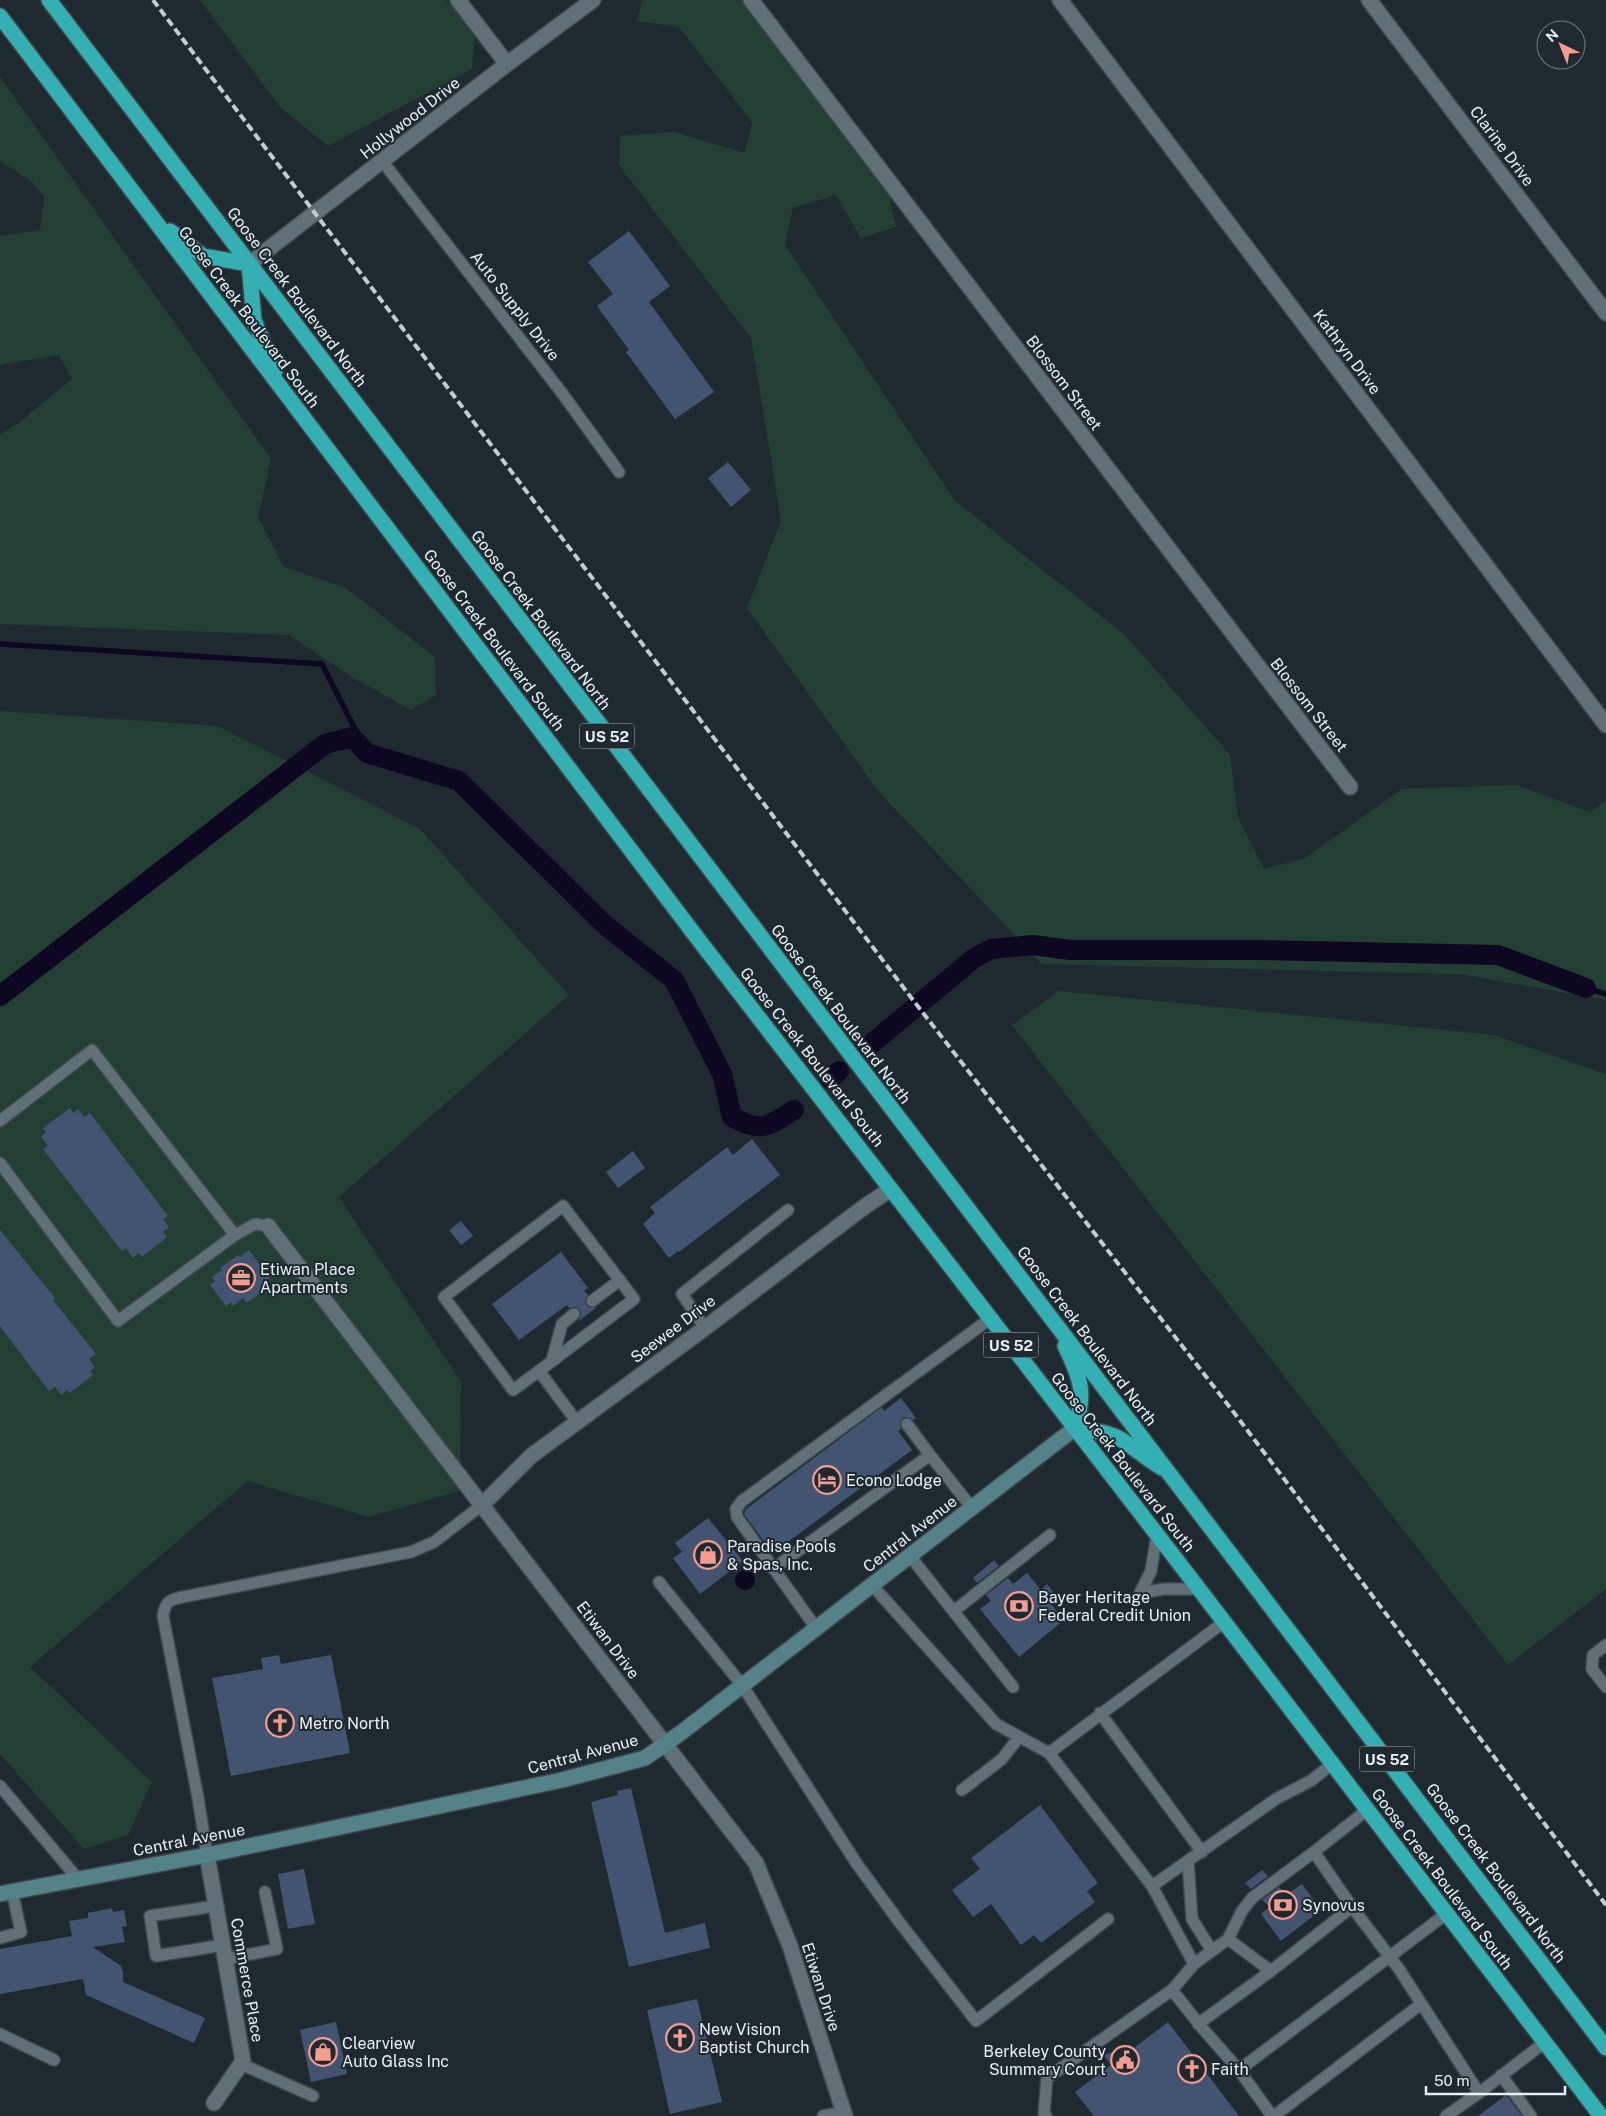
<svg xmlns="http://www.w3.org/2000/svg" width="1606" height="2116" font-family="'Public Sans',sans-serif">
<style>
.green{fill:#233f33}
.water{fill:#0e0721}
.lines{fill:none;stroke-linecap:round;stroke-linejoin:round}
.stream{stroke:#0e0721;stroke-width:5.5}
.canal{stroke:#0e0721;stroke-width:20}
.building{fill:#435471}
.lane-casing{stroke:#3d484d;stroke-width:14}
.street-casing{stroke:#3d484d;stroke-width:18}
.secondary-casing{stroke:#3d484d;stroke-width:18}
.highway-casing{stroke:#3d484d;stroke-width:18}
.lane{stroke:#616f76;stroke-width:11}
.street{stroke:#616f76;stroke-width:15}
.secondary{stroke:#548288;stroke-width:15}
.highway{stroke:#34b0b2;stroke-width:15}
.rail{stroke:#c3ccd0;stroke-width:4;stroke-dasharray:8 4;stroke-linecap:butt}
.labels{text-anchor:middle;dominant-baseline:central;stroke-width:4;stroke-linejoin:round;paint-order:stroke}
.shield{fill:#1e2a30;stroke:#abb5b9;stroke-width:1}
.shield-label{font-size:15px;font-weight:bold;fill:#e8f0f4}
.street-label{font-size:16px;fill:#e8f0f4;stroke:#1e2a30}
.poi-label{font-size:16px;fill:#e8f0f4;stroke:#1e2a30;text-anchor:start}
</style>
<rect width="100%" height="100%" fill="#1e2a30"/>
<!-- green -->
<path class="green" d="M 200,0 L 446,0 L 475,33 L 472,69 L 328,146 L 281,108 Z
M 642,0 L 742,0 L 888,189 L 896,227 L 861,238 L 836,195 L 793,208 L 785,245 L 955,501 L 1124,634 L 1230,755 L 1238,818 L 1264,869 L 1305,858 L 1402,789 L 1516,785 L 1590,812 L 1606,801 L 1606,1000 L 1459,974 L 1042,964 L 878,791 L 747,608 L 781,521 L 751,338 L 619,165 L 620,136 L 674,132 L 745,153 L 752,122 L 679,27 L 637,21 Z
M 0,77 L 271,459 L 258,517 L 284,567 L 346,588 L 435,657 L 436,695 L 411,710 L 355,679 L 289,635 L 0,624 L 0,434 L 17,424 L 72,379 L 59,355 L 0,365 L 0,236 L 40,230 L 44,196 L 31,181 L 0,161 Z
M 0,711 L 218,726 L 420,829 L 569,995 L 339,1197 L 461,1382 L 460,1491 L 369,1517 L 248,1481 L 30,1667 L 152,1782 L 128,1835 L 84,1849 L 0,1754 Z
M 1059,991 L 1494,1035 L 1606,1074 L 1606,1589 L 1508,1665 L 1012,1025 Z"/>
<!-- water -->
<path class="water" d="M735 1580a10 10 0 1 1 20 0a10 10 0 1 1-20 0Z"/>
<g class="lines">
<!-- stream -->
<path class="stream" d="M 0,644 L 322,664 L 367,753
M 1586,988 L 1606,994"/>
<!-- canal -->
<path class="canal" d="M 0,996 L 325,744 L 352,737 L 367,753 L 459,781 L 605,925 L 674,980 L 722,1074 L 732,1117 C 763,1133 767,1127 794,1110
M 864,1050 L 973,959 L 991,949 L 1033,945 L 1070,950 L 1255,950 L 1498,955 L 1586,988
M 830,1079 L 839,1071"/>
</g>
<!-- building -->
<path class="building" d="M 629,231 L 670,286 L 649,302 L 714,392 L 675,419 L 626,352 L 629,350 L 597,306 L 613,294 L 588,262 Z
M 728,462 L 751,490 L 731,507 L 708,478 Z
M 70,1108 L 73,1113 L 78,1109 L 84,1117 L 90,1113 L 168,1216 L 163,1219 L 169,1227 L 163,1232 L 167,1237 L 142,1257 L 139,1253 L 133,1258 L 126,1248 L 122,1251 L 43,1149 L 48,1146 L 41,1137 L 46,1132 L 43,1128 Z
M 752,1139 L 780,1175 L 679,1252 L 678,1251 L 669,1258 L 643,1224 L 655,1213 L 650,1207 L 727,1147 L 733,1155 Z
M 633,1151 L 645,1168 L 618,1188 L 606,1172 Z
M 461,1221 L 473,1236 L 461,1245 L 449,1230 Z
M 0,1230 L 55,1298 L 53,1300 L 96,1354 L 89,1359 L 95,1367 L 90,1371 L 93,1375 L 70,1393 L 67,1390 L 61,1395 L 55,1387 L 49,1391 L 0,1326 Z
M 249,1250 L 270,1278 L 260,1286 L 264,1290 L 247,1303 L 243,1298 L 233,1306 L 231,1302 L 226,1306 L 210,1285 L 215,1281 L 212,1277 L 222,1270 L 220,1268 L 238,1255 L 240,1257 Z
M 561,1252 L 588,1288 L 584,1291 L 588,1295 L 585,1299 L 586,1305 L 590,1308 L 597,1307 L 579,1321 L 581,1313 L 580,1310 L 576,1307 L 569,1308 L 567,1305 L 519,1340 L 492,1304 Z
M 901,1398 L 916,1418 L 913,1420 L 907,1417 L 902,1418 L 900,1424 L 901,1429 L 898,1431 L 912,1450 L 773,1553 L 744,1514 L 746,1509 L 882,1407 L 884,1411 Z
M 708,1518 L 743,1561 L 700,1594 L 673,1558 L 682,1552 L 675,1543 Z
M 994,1560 L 999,1566 L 977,1583 L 973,1578 Z
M 1027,1573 L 1041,1590 L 1047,1584 L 1058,1598 L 1051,1604 L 1064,1620 L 1019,1657 L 980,1609 L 991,1601 L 986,1595 L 1008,1578 L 1013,1584 Z
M 279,1655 L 281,1664 L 331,1655 L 350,1753 L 231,1776 L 212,1678 L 263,1669 L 261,1658 Z
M 631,1788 L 665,1933 L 705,1923 L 710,1948 L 629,1967 L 591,1802 L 618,1795 L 617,1791 Z
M 1040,1805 L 1098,1883 L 1087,1891 L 1095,1902 L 1041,1943 L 1034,1935 L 1021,1945 L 991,1904 L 973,1917 L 952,1890 L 980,1869 L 971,1858 Z
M 304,1869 L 315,1924 L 288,1929 L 278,1874 Z
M 1262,1870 L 1268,1876 L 1251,1889 L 1245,1883 Z
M 1302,1884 L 1321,1910 L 1281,1941 L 1261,1914 L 1270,1907 L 1262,1900 L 1279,1887 L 1286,1895 Z
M 112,1908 L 113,1912 L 124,1910 L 127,1926 L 122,1927 L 125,1942 L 93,1947 L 121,1966 L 123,1972 L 123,1982 L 205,2018 L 194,2043 L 86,1995 L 83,1979 L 0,1994 L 0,1949 L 72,1936 L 69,1921 L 88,1918 L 88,1913 Z
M 697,1999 L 722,2102 L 670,2114 L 647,2010 Z
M 336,2022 L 347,2074 L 311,2082 L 300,2030 Z
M 1168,2022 L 1239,2116 L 1094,2116 L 1075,2092 L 1111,2065 L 1104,2055 L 1131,2045 L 1134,2048 Z
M 1506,2095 L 1522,2116 L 1478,2116 Z"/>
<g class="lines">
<defs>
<path id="lane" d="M 383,162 L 562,393 L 619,472
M 0,1121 L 92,1050 L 235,1235
M 0,1163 L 118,1321 L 235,1235 L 255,1224 L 268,1226
M 592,1301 L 620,1280
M 705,1328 L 682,1294 L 788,1210
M 552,1360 L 562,1324 L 574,1314
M 539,1371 L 513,1390 L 444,1297 L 563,1206 L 634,1299 L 539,1371 L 577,1422
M 907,1424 L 930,1455
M 910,1556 L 1013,1687
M 773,1569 L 930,1455 L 972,1508
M 659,1582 L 742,1685 L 857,1864 L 900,1923 L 976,2021 L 1108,1919
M 872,1585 L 996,1724 L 1049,1753 L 1224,1622
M 1140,1593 L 1151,1571 L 1157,1534
M 1140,1593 L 1164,1589 L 1199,1589
M 954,1611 L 1050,1535
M 816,1628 L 737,1517 L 736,1509 L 742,1501 L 991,1318
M 1606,1645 L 1593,1655 L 1592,1669 L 1606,1687
M 1100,1713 L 1202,1852
M 1049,1753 L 1152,1886 L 1276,1799 L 1312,1780 L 1332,1764
M 0,1786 L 78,1879
M 962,1790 L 1002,1759 L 1019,1737
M 207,1855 L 198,1798 L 163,1616 C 165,1599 173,1599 188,1596 L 411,1552 L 434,1542 L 482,1505
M 1188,1861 L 1192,1919 L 1212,1951
M 1152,1886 L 1194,1964
M 216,1906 L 150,1916 L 156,1956 L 223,1945
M 1352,1907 L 1399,1969 L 1479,2093 L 1545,2042
M 0,1938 L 21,1932 L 12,1891
M 1228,1939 L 1242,1911 L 1252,1898 L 1314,1852
M 226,1959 L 277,1949 L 265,1892
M 1172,1990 L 1203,2029 L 1239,2070 L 1272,2116
M 1198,2024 L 1271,1971
M 0,2034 L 54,2060
M 241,2064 L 313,2096
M 1239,2070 L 1446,1914
M 1501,2075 L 1531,2116
M 823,2116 L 844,2112
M 1046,2116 L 1044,2113 L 1047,2078 L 1172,1990 L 1194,1964 L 1228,1939 L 1271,1971 L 1352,1907 L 1314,1852 L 1367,1810
M 1274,2116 L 1421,2004
M 1446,2116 L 1479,2093"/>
<path id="street" d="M 458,0 L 507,64
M 751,0 L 1350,787
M 1060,0 L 1606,725
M 1369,0 L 1606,313
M 249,264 L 507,64 L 593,0
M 268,1226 L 756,1863 L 790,1946 L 845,2116
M 482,1505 L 531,1456 L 705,1328 L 864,1207 L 891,1189
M 207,1855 L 243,2061 L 214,2103"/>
<path id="secondary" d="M 0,1894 L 207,1855 L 562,1780 L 645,1758 L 682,1732 L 1075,1428"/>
<path id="highway" d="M 49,0 L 1606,2048
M 0,16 L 695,935 L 1199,1589 L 1601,2116
M 170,231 L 203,256 L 249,264 L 254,320 L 275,371
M 1065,1346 C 1081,1379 1086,1392 1075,1428
M 1075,1428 C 1090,1430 1109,1432 1122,1440 C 1136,1449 1148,1460 1162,1468"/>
</defs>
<!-- lane casing -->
<use href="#lane" class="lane-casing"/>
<!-- street casing -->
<use href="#street" class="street-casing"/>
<!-- secondary casing -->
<use href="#secondary" class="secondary-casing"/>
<!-- highway casing -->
<use href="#highway" class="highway-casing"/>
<!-- lane -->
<use href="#lane" class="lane"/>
<!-- street -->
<use href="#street" class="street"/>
<!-- secondary -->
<use href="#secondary" class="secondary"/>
<!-- highway -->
<use href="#highway" class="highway"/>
<!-- rail -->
<path class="rail" d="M 153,0 L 913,1000 L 1232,1410 L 1606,1905"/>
</g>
<!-- icons -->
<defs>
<symbol id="office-ring" viewBox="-11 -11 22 22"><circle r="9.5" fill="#1e2a30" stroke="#f59c91" stroke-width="1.5"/><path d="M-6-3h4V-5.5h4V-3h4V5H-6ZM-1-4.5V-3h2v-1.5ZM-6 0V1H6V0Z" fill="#f59c91"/></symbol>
<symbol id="hotel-ring" viewBox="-11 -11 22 22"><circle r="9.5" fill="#1e2a30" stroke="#f59c91" stroke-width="1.5"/><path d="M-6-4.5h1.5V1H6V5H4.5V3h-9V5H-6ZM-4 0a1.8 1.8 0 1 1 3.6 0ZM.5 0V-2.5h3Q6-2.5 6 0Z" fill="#f59c91"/></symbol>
<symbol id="shop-ring" viewBox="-11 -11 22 22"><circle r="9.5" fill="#1e2a30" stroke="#f59c91" stroke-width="1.5"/><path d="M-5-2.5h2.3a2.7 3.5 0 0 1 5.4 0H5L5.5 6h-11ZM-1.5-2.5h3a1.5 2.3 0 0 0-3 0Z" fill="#f59c91"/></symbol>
<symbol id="bank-ring" viewBox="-11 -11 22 22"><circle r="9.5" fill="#1e2a30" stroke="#f59c91" stroke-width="1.5"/><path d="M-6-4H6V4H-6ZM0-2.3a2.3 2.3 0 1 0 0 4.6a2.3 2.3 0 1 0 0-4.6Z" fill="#f59c91"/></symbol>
<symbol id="church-ring" viewBox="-11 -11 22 22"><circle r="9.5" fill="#1e2a30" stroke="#f59c91" stroke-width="1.5"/><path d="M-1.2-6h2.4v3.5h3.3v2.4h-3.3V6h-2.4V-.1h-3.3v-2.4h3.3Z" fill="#f59c91"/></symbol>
<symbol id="civic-ring" viewBox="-11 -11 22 22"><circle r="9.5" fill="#1e2a30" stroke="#f59c91" stroke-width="1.5"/><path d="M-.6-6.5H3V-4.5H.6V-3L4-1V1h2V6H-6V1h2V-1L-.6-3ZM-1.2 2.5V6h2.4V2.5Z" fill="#f59c91"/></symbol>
</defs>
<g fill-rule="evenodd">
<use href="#office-ring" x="225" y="1262" width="32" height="32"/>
<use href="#hotel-ring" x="811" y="1464" width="32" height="32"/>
<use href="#shop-ring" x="692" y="1539" width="32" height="32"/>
<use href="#bank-ring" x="1003" y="1590" width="32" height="32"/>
<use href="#church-ring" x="264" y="1707" width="32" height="32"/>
<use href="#bank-ring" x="1267" y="1889" width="32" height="32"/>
<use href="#church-ring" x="664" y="2022" width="32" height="32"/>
<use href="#shop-ring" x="307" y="2036" width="32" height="32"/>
<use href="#civic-ring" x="1109" y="2044" width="32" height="32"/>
<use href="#church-ring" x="1176" y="2053" width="32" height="32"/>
</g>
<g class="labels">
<!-- shield labels -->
<g class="shield">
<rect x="579.5" y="723.5" width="55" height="25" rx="4"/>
<rect x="983.5" y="1332.5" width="55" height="25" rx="4"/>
<rect x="1359.5" y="1746.5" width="55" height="25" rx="4"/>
</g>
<g class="shield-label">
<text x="607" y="736">US 52</text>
<text x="1011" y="1345">US 52</text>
<text x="1387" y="1759">US 52</text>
</g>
<!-- street labels -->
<g class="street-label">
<text transform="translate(410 118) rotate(-38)">Hollywood Drive</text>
<text transform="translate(1502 146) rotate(53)">Clarine Drive</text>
<text transform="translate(297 297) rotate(53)">Goose Creek Boulevard North</text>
<text transform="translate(515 306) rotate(52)">Auto Supply Drive</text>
<text transform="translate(249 317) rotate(53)">Goose Creek Boulevard South</text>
<text transform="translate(1347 352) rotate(53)">Kathryn Drive</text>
<text transform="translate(1064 383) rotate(53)">Blossom Street</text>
<text transform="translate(541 620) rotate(53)">Goose Creek Boulevard North</text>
<text transform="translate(494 640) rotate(53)">Goose Creek Boulevard South</text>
<text transform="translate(1309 705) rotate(52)">Blossom Street</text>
<text transform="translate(841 1014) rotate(53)">Goose Creek Boulevard North</text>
<text transform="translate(812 1057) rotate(52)">Goose Creek Boulevard South</text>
<text transform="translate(673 1329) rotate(-37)">Seewee Drive</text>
<text transform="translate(1087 1336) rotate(53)">Goose Creek Boulevard North</text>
<text transform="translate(1123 1462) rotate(52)">Goose Creek Boulevard South</text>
<text transform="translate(910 1534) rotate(-38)">Central Avenue</text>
<text transform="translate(608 1640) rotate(53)">Etiwan Drive</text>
<text transform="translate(583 1754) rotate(-15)">Central Avenue</text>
<text transform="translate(189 1840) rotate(-11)">Central Avenue</text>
<text transform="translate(1496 1873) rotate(53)">Goose Creek Boulevard North</text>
<text transform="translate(1442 1879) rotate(53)">Goose Creek Boulevard South</text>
<text transform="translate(247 1980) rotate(80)">Commerce Place</text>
<text transform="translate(821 1987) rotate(72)">Etiwan Drive</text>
</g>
<!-- poi labels -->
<g class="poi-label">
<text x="260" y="1269">Etiwan Place<tspan x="260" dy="18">Apartments</tspan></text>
<text x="846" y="1480">Econo Lodge</text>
<text x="727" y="1546">Paradise Pools<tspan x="727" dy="18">&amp; Spas, Inc.</tspan></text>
<text x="1038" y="1597">Bayer Heritage<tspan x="1038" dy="18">Federal Credit Union</tspan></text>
<text x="299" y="1723">Metro North</text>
<text x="1302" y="1905">Synovus</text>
<text x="699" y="2029">New Vision<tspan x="699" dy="18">Baptist Church</tspan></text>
<text x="342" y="2043">Clearview<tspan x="342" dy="18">Auto Glass Inc</tspan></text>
<text x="1106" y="2051" text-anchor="end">Berkeley County<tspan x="1106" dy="18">Summary Court</tspan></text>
<text x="1211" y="2069">Faith</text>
</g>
</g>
<!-- north arrow -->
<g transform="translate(1561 45) rotate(317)"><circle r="24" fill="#1e2a30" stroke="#6f797e"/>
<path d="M0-4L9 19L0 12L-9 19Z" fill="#f59c91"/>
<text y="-8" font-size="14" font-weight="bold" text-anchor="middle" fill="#e8f0f4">N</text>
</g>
<!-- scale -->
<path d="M1426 2086v8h139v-8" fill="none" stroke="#e8f0f4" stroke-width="2.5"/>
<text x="1434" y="2086" font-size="15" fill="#e8f0f4" stroke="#1e2a30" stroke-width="4" paint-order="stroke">50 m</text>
</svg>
